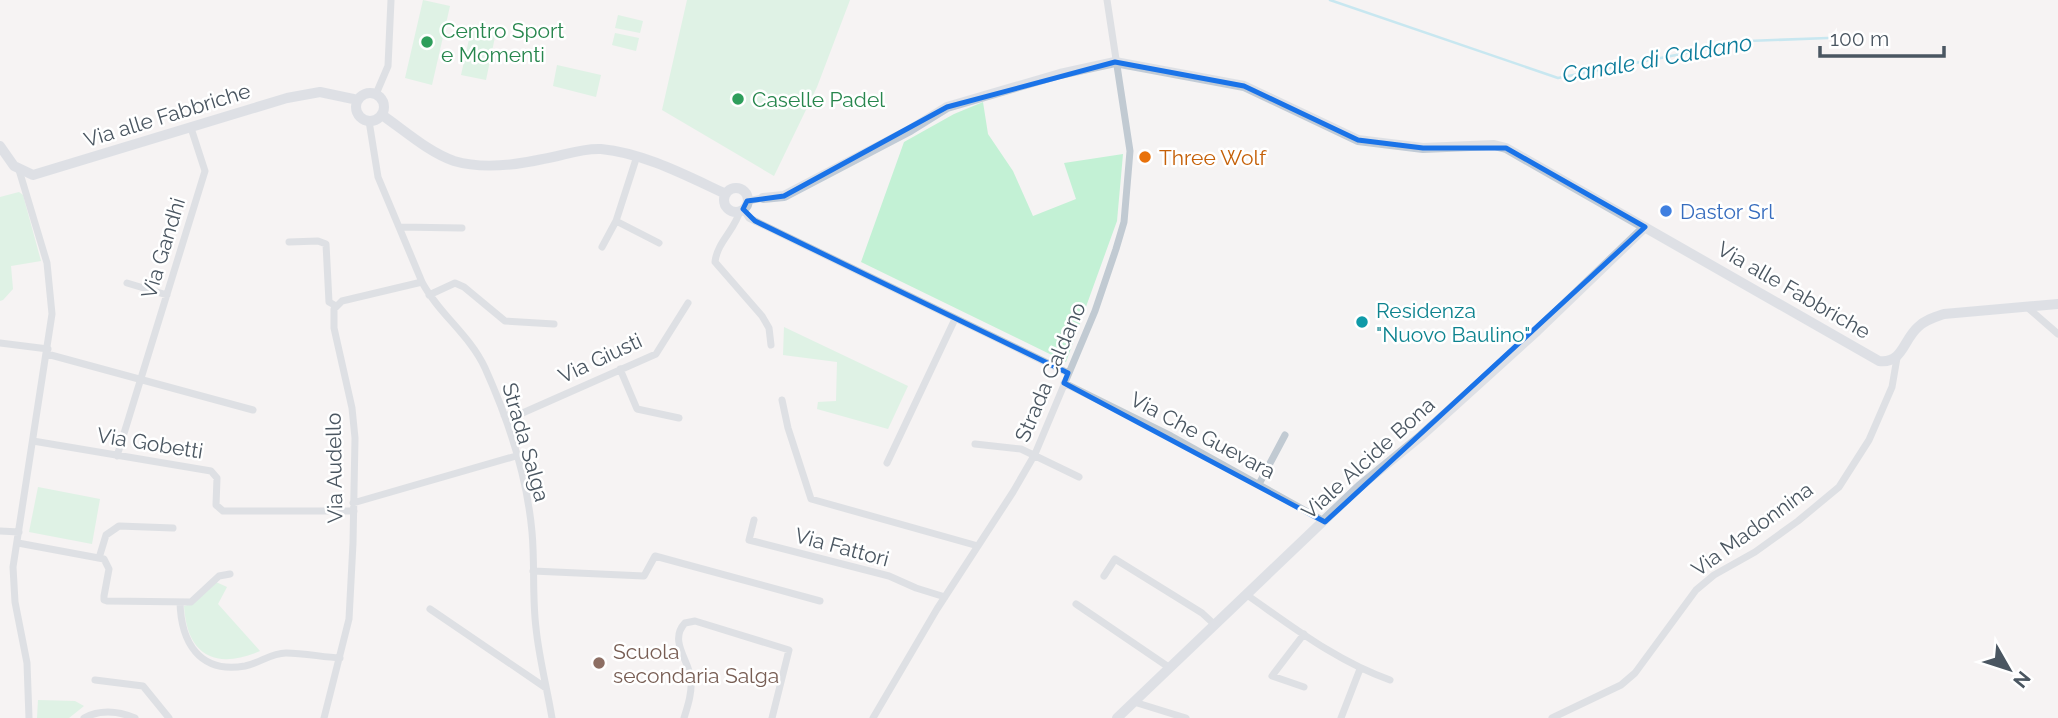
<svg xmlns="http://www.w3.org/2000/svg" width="2058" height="718" font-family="Raleway,sans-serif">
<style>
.green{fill:#c3f1d5}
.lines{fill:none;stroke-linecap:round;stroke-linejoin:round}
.stream{stroke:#90daee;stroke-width:2.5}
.street{stroke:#c1cad2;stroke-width:7}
.secondary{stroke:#c1cbd6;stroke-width:10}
.marked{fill:none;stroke:#1a73e8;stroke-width:5;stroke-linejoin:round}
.leisure-dot{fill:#2e9e5b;stroke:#fff;stroke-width:2.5}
.food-dot{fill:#e8710a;stroke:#fff;stroke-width:2.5}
.shop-dot{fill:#3f7fe0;stroke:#fff;stroke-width:2.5}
.culture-dot{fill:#0f9aa8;stroke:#fff;stroke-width:2.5}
.education-dot{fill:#8d6e63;stroke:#fff;stroke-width:2.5}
.labels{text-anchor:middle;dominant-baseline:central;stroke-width:5;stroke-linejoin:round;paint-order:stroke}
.leisure-label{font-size:21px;fill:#27864d;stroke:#fff;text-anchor:start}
.street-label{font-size:21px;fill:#4a5661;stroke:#fff}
.food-label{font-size:21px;fill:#c56008;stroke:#fff;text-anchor:start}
.shop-label{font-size:21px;fill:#366cbe;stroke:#fff;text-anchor:start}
.culture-label{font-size:21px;fill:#0d838f;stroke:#fff;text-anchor:start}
.education-label{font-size:21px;fill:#785e54;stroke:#fff;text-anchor:start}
.water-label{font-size:23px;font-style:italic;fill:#0c7c9b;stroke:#fff}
</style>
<rect width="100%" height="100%" fill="#f5f3f3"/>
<!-- green -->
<path class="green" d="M 423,0 L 450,6 L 432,85 L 405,78 Z
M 687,0 L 850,0 L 817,87 L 774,176 L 662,110 Z
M 618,15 L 643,21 L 640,33 L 615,28 Z
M 472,26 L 496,32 L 486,80 L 461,75 Z
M 615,33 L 639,38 L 636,51 L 612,45 Z
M 557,65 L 601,75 L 596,97 L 553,86 Z
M 983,102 L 988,134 L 1013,171 L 1033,216 L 1076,199 L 1064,163 L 1123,154 L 1117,221 L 1066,362 L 861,262 L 904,142 L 954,114 Z
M 19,192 L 23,195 L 41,261 L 11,266 L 13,289 L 3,300 L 0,301 L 0,197 Z
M 784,327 L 908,386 L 888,429 L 817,409 L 818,402 L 836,401 L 837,362 L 783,355 Z
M 38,487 L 100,499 L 92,544 L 29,532 Z
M 216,582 L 227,587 L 218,604 L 260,651 C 216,670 187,656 184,606 L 191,604 Z
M 38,700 L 75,701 L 84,706 L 69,718 L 37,718 Z"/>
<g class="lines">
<!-- stream -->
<path class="stream" d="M 1330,0 L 1558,78 L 1748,41 L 1828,38"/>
<!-- street -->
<path class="street" d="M 376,94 L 388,66 L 391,0
M 369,121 L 378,177 L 422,282 C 438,313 470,335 485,368 C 508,419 527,476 532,532 C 535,564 532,596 536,628 C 539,658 547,688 552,718
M 19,170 L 47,263 L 52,314 L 13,567 L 15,602 L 27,663 L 29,718
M 747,201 L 763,198
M 743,209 L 749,218 L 755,221 L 1068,373
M 740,210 C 736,229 717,242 715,262 L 762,316 L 769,328 L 771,345
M 616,221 L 659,243
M 399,227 L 462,228
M 289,242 L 318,241 L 326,244 L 329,302 L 336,306
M 602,247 L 616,221 L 637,156
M 127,283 L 167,295
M 429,295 L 455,283 L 464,287 L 505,321 L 554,324
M 2027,307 L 2058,334
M 0,343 L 48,349
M 47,354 L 253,410
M 620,369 L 637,409 L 679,418
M 1064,383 L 1171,436 L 1324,521
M 782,400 L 788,428 L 811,499 L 978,546
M 504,415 L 518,415 L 656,354 L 688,303
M 33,441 L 211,471 L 217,478 L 216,505 L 223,511 L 354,511
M 975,444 L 1021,449 L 1079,477
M 117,456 L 205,171 L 191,128
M 887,463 L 955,319
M 1259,484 L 1285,435
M 353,503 L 516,456
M 754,520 L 749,540 L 889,576 L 916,588 L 945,597
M 0,531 L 19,532
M 18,543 L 104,559 L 109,569 L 104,596 L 104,600 L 107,601 L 191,602 L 219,576 L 230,574
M 99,558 L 106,535 L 119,526 L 173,528
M 533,571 L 644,576 L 655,556 L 820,601
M 1104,576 L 1115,559 L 1202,613 L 1215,625
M 1247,595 C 1293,627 1336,661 1390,680
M 180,602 C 181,642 199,674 245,666 C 260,663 271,653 286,653 C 304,653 322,657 340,658
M 1076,604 L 1170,668
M 430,609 L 546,688
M 1304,634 L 1272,676 L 1304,687
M 95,680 L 143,686 L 169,718
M 1134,702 L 1186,718
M 84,718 C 101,709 118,711 135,718
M 324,718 L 349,619 L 353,543 L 355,438 L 352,408 L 334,328 L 334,309 L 342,301 L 422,282
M 684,718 C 688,705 692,693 691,680 C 690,661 668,641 685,623 L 695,621 L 789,650 L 772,718
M 873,718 L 937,609 L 1013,492 L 1035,454 L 1095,311 L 1116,249 L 1124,222 L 1130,151 L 1107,0
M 1341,718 L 1360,669
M 1552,718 L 1621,685 L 1635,673 L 1696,590 L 1714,575 L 1755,552 L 1798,521 L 1839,487 L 1869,440 L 1892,387 L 1897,358"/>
<!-- secondary -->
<path class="secondary" d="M356 107a14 14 0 1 1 28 0a14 14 0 1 1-28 0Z
M 382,115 C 404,130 428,152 454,161 C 481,169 516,165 543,159 C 563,156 580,148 601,149 C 644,153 687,176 726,194
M 0,146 L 14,166 L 33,175 L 287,98 L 320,92 L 358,100
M724 200a12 12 0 1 1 24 0a12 12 0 1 1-24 0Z
M 763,198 L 784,196 L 910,130 L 947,107 L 1060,74 L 1115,62 L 1244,86 L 1358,140 L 1423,148 L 1494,145 L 1506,148 L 1879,361 C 1903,364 1903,340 1918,327 C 1925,320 1935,317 1944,314 L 2058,304
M 1117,718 L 1360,486 L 1421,436 L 1537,331 L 1645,227"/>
</g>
<!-- marked area -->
<path d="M0 0H2058V718H0ZM 1115,62 L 1244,86 L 1358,140 L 1423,148 L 1506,148 L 1645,227 L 1325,522 L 1064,383 L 1068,373 L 755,221 L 743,209 L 747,201 L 784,196 L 947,107 Z" fill="#f5f3f3" fill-opacity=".55" fill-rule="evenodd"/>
<path class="marked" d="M 1115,62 L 1244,86 L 1358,140 L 1423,148 L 1506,148 L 1645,227 L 1325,522 L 1064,383 L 1068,373 L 755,221 L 743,209 L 747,201 L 784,196 L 947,107 Z"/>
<!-- markers -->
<g class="leisure-dot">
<circle cx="427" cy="42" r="7"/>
<circle cx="738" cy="99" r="7"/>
</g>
<circle class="food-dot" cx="1145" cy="157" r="7"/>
<circle class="shop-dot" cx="1666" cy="211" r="7"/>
<circle class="culture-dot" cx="1362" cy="322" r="7"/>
<circle class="education-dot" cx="599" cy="663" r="7"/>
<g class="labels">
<!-- leisure labels -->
<g class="leisure-label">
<text x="441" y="30">Centro Sport<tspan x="441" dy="24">e Momenti</tspan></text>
<text x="752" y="99">Caselle Padel</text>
</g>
<!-- street labels -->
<g class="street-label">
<text transform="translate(167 115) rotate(-17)">Via alle Fabbriche</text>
<text transform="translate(163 248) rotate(-73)">Via Gandhi</text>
<text transform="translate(1794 290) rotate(30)">Via alle Fabbriche</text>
<text transform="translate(600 358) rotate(-25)">Via Giusti</text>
<text transform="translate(1050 372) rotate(-67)">Strada Caldano</text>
<text transform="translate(1203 435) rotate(28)">Via Che Guevara</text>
<text transform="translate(526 442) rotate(74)">Strada Salga</text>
<text transform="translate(150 443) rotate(9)">Via Gobetti</text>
<text transform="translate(1368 458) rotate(-42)">Viale Alcide Bona</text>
<text transform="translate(334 468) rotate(-91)">Via Audello</text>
<text transform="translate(1752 529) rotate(-36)">Via Madonnina</text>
<text transform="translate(842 547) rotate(15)">Via Fattori</text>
</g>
<!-- food labels -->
<g class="food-label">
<text x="1159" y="157">Three Wolf</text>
</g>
<!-- shop labels -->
<g class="shop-label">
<text x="1680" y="211">Dastor Srl</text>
</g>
<!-- culture labels -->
<g class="culture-label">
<text x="1376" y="310">Residenza<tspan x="1376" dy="24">"Nuovo Baulino"</tspan></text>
</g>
<!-- education labels -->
<g class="education-label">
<text x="613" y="651">Scuola<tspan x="613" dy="24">secondaria Salga</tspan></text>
</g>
<!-- water labels -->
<g class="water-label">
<text transform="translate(1657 58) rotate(-10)">Canale di Caldano</text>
</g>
</g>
<!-- north arrow -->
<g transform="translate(2009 669) rotate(129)" stroke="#ffffff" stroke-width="5" paint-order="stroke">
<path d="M0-5L12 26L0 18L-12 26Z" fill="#4a5661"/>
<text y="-10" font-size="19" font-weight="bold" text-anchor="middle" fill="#4a5661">N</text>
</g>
<!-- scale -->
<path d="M1820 46v10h124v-10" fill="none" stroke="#4a5661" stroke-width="3.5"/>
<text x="1830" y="46" font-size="21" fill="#4a5661" stroke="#ffffff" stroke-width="5" paint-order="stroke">100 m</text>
</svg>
